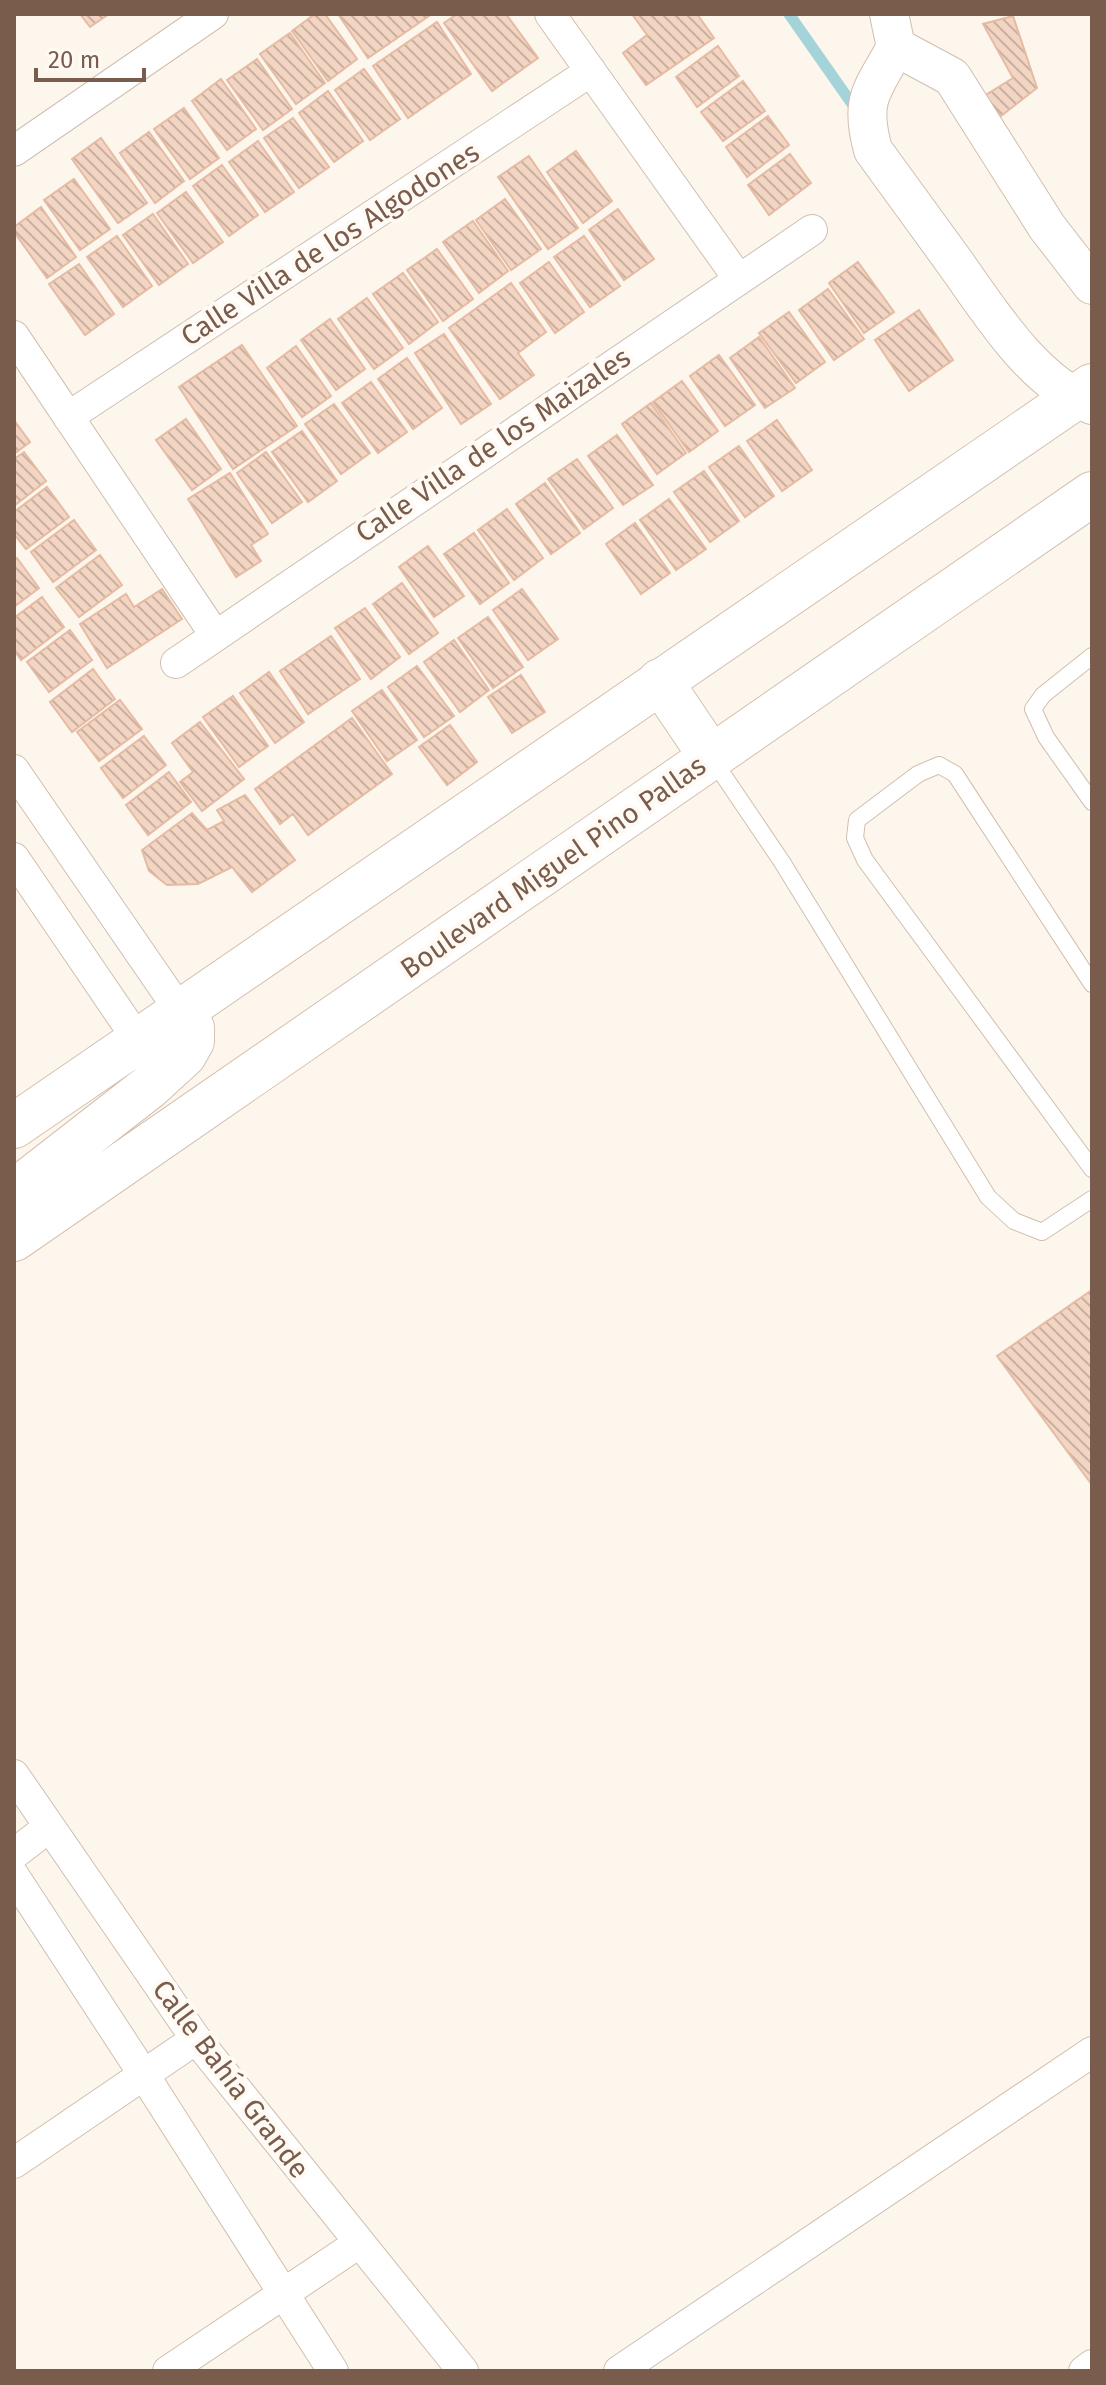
<svg xmlns="http://www.w3.org/2000/svg" width="1106" height="2385" font-family="'Fira Sans',sans-serif">
<style>
.lines{fill:none;stroke-linecap:round;stroke-linejoin:round}
.stream{stroke:#a5d3da;stroke-width:11}
.building{fill:url(#building-back-hatch);stroke:#e6bba3;stroke-width:2}
.service-casing{stroke:#d1beb0;stroke-width:18}
.minor-casing{stroke:#d1beb0;stroke-width:32}
.tertiary-casing{stroke:#d1beb0;stroke-width:40}
.secondary-casing{stroke:#d6c0b0;stroke-width:46}
.service{stroke:#fff;stroke-width:16}
.minor{stroke:#fff;stroke-width:30}
.tertiary{stroke:#fff;stroke-width:38}
.secondary{stroke:#fff;stroke-width:44}
.labels{text-anchor:middle;dominant-baseline:central;stroke-width:8;stroke-linejoin:round;paint-order:stroke}
.street-label{font-size:28px;fill:#7a5c4d;stroke:#fffaf3}
</style>
<defs>
<pattern id="building-back-hatch" width="6" height="6" patternUnits="userSpaceOnUse" patternTransform="scale(2)"><rect width="6" height="6" fill="#f3d5c3"/><path d="M-1 5l2 2M0 0l6 6M5-1l2 2" fill="none" stroke="#cab0a1"/></pattern>
</defs>
<rect width="100%" height="100%" fill="#fdf6ec"/>
<g class="lines">
<!-- stream -->
<path class="stream" d="M 789,14 L 857,111"/>
</g>
<!-- building -->
<path class="building" d="M 80,14 L 109,14 L 90,27 Z
M 315,14 L 325,14 L 357,59 L 328,81 L 292,31 Z
M 338,14 L 428,14 L 429,16 L 368,58 Z
M 457,14 L 506,14 L 538,58 L 492,91 L 444,23 Z
M 632,14 L 697,14 L 714,38 L 646,85 L 623,53 L 647,35 Z
M 1013,16 L 1037,88 L 1001,116 L 981,98 L 1013,78 L 983,24 Z
M 437,22 L 471,74 L 408,118 L 373,66 Z
M 290,33 L 325,83 L 296,104 L 260,54 Z
M 718,46 L 739,76 L 697,107 L 676,77 Z
M 257,59 L 292,109 L 263,130 L 227,80 Z
M 364,69 L 400,119 L 370,140 L 335,90 Z
M 221,79 L 256,129 L 227,150 L 192,101 Z
M 743,81 L 765,111 L 723,141 L 701,112 Z
M 328,91 L 363,141 L 334,162 L 299,113 Z
M 184,108 L 219,158 L 190,179 L 154,129 Z
M 768,116 L 789,145 L 747,177 L 726,147 Z
M 293,118 L 329,167 L 299,188 L 264,138 Z
M 149,132 L 184,181 L 155,203 L 120,153 Z
M 101,138 L 147,203 L 118,223 L 72,159 Z
M 258,141 L 294,192 L 265,212 L 229,162 Z
M 576,151 L 612,201 L 583,223 L 547,172 Z
M 790,154 L 811,183 L 769,215 L 748,185 Z
M 529,156 L 578,228 L 548,249 L 498,177 Z
M 222,165 L 258,215 L 229,236 L 193,186 Z
M 74,179 L 110,229 L 80,250 L 44,200 Z
M 186,192 L 223,242 L 193,263 L 157,213 Z
M 505,199 L 541,249 L 511,270 L 476,220 Z
M 41,207 L 76,257 L 47,278 L 14,232 L 14,227 Z
M 618,209 L 654,259 L 624,280 L 589,230 Z
M 153,214 L 188,264 L 159,285 L 123,235 Z
M 473,221 L 508,271 L 479,293 L 443,242 Z
M 117,236 L 152,286 L 123,307 L 87,257 Z
M 584,236 L 620,286 L 590,307 L 554,257 Z
M 437,249 L 473,299 L 443,321 L 407,270 Z
M 549,262 L 584,312 L 555,333 L 520,283 Z
M 858,262 L 894,312 L 864,333 L 829,283 Z
M 79,264 L 114,314 L 85,335 L 49,284 Z
M 403,273 L 438,322 L 409,344 L 373,294 Z
M 511,283 L 546,332 L 518,353 L 534,375 L 500,399 L 449,328 Z
M 828,289 L 864,339 L 834,360 L 799,310 Z
M 367,298 L 403,348 L 374,369 L 338,319 Z
M 919,310 L 953,360 L 909,391 L 875,340 Z
M 789,312 L 825,362 L 796,383 L 759,333 Z
M 330,319 L 365,369 L 336,390 L 301,340 Z
M 444,334 L 491,404 L 461,424 L 415,353 Z
M 759,337 L 795,388 L 765,408 L 730,358 Z
M 242,345 L 297,426 L 233,469 L 179,387 Z
M 296,346 L 331,396 L 302,417 L 267,368 Z
M 719,355 L 755,405 L 725,426 L 690,376 Z
M 407,358 L 442,408 L 413,429 L 378,379 Z
M 682,381 L 718,431 L 689,452 L 653,402 Z
M 371,382 L 407,432 L 378,453 L 342,403 Z
M 651,403 L 686,453 L 657,474 L 622,424 Z
M 334,404 L 370,453 L 341,474 L 305,424 Z
M 186,419 L 221,469 L 192,490 L 156,440 Z
M 14,420 L 30,442 L 14,454 Z
M 777,420 L 812,470 L 782,491 L 747,441 Z
M 302,431 L 337,481 L 308,502 L 272,452 Z
M 617,435 L 653,485 L 623,505 L 588,456 Z
M 739,446 L 774,496 L 745,517 L 709,467 Z
M 24,452 L 46,481 L 14,506 L 14,459 Z
M 266,452 L 302,502 L 272,523 L 237,473 Z
M 577,459 L 613,508 L 584,529 L 548,479 Z
M 704,471 L 739,521 L 710,542 L 674,492 Z
M 230,473 L 268,534 L 251,545 L 261,561 L 236,577 L 188,499 Z
M 545,483 L 580,533 L 551,554 L 516,504 Z
M 47,487 L 69,517 L 26,549 L 14,534 L 14,512 Z
M 669,499 L 706,549 L 676,570 L 640,520 Z
M 507,509 L 543,558 L 514,580 L 478,530 Z
M 74,520 L 96,550 L 53,582 L 31,552 Z
M 635,523 L 670,573 L 641,594 L 606,544 Z
M 474,533 L 509,583 L 480,604 L 444,554 Z
M 428,546 L 464,596 L 434,617 L 399,567 Z
M 100,555 L 122,585 L 79,617 L 56,588 Z
M 17,558 L 39,588 L 14,607 L 14,561 Z
M 402,583 L 438,633 L 409,654 L 373,604 Z
M 162,589 L 182,619 L 107,668 L 80,624 L 126,594 L 134,607 Z
M 522,589 L 558,639 L 528,660 L 493,610 Z
M 42,597 L 64,627 L 21,660 L 14,650 L 14,618 Z
M 365,608 L 400,657 L 371,679 L 335,628 Z
M 488,617 L 523,667 L 493,688 L 458,638 Z
M 70,630 L 92,660 L 49,692 L 27,662 Z
M 331,636 L 360,679 L 308,714 L 280,671 Z
M 454,640 L 489,690 L 460,712 L 424,662 Z
M 417,666 L 454,716 L 424,737 L 388,687 Z
M 93,669 L 115,699 L 72,732 L 50,702 Z
M 269,672 L 304,722 L 275,743 L 240,693 Z
M 521,675 L 545,712 L 512,733 L 488,697 Z
M 382,690 L 417,740 L 387,761 L 352,711 Z
M 233,696 L 268,746 L 239,767 L 203,717 Z
M 120,700 L 142,729 L 99,761 L 77,732 Z
M 352,718 L 392,774 L 308,835 L 293,814 L 280,824 L 255,789 Z
M 200,722 L 244,779 L 202,811 L 180,782 L 193,772 L 172,743 Z
M 450,725 L 477,762 L 447,785 L 419,747 Z
M 144,736 L 166,765 L 123,798 L 101,768 Z
M 169,772 L 191,802 L 148,835 L 126,805 Z
M 245,795 L 295,860 L 252,892 L 232,867 L 198,884 L 167,885 L 149,871 L 142,850 L 192,813 L 207,830 L 224,821 L 217,810 Z
M 1092,1290 L 1092,1485 L 997,1356 Z"/>
<g class="lines">
<defs>
<path id="service" d="M 1092,656 L 1043,695 L 1033,709 L 1046,737 L 1092,802
M 713,760 L 782,862 L 988,1197 L 1014,1221 L 1042,1232 L 1092,1199
M 1092,984 L 955,774 L 939,765 L 918,774 L 857,820 L 855,838 L 865,860 L 1092,1169"/>
<path id="minor" d="M 550,14 L 738,278
M 14,151 L 213,14
M 14,336 L 215,635
M 68,417 L 591,71
M 176,663 L 812,230
M 14,770 L 180,1011
M 14,858 L 138,1040
M 14,1775 L 196,2039 L 463,2371
M 14,1854 L 49,1827
M 14,1876 L 144,2075 L 333,2371
M 14,2163 L 196,2039
M 168,2371 L 359,2243
M 619,2371 L 1092,2052
M 1084,2371 L 1092,2365"/>
<path id="tertiary" d="M 889,14 L 896,47 C 872,91 859,99 873,150 C 900,187 926,223 953,260 C 989,310 1032,382 1092,405
M 896,47 L 952,77 L 1047,227 L 1092,285"/>
<path id="secondary" d="M 660,681 L 712,758
M 14,1126 L 1092,386
M 14,1192 L 149,1087 L 184,1055 L 192,1041 L 192,1028 L 180,1011
M 14,1239 L 1092,494"/>
</defs>
<!-- service casing -->
<use href="#service" class="service-casing"/>
<!-- minor casing -->
<use href="#minor" class="minor-casing"/>
<!-- tertiary casing -->
<use href="#tertiary" class="tertiary-casing"/>
<!-- secondary casing -->
<use href="#secondary" class="secondary-casing"/>
<!-- service -->
<use href="#service" class="service"/>
<!-- minor -->
<use href="#minor" class="minor"/>
<!-- tertiary -->
<use href="#tertiary" class="tertiary"/>
<!-- secondary -->
<use href="#secondary" class="secondary"/>
</g>
<g class="labels">
<!-- street labels -->
<g class="street-label">
<text transform="translate(330 244) rotate(-33)">Calle Villa de los Algodones</text>
<text transform="translate(493 445) rotate(-34)">Calle Villa de los Maizales</text>
<text transform="translate(553 867) rotate(-35)">Boulevard Miguel Pino Pallas</text>
<text transform="translate(231 2079) rotate(53)">Calle Bahía Grande</text>
</g>
</g>
<!-- border -->
<rect width="1106" height="2385" fill="none" stroke="#7a5c4d" stroke-width="32"/>
<!-- scale -->
<path d="M36 68v12h108v-12" fill="none" stroke="#7a5c4d" stroke-width="4"/>
<text x="48" y="68" font-size="24" fill="#7a5c4d" stroke="#fffaf3" stroke-width="6" paint-order="stroke">20 m</text>
</svg>
